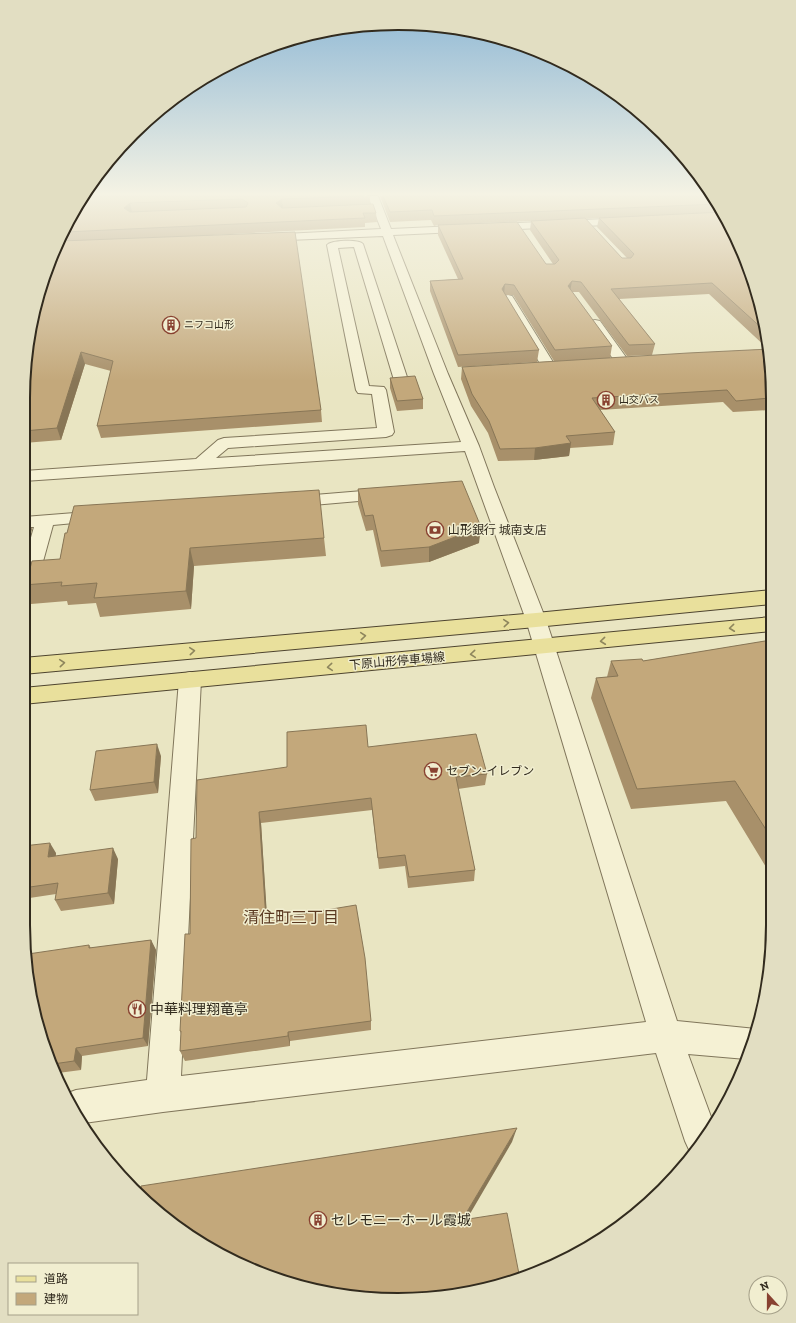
<svg xmlns="http://www.w3.org/2000/svg" width="796" height="1323" font-family="'Zilla Slab','Noto Sans JP',serif">
<style>
.lines{fill:none;stroke-linecap:round;stroke-linejoin:round}
.minor-casing{stroke:#80765b;stroke-width:2}
.major-casing{stroke:#4e442f;stroke-width:2}
.minor{fill:#f5f1d4;fill-rule:evenodd}
.major{fill:#e9e09c;fill-rule:evenodd}
.wall{fill:#a8906a;fill-rule:evenodd}
.shaded-wall{fill:#887656}
.building{fill:#c3a87b;stroke:#887656;fill-rule:evenodd}
.oneway{stroke:#8e865d}
.labels{text-anchor:middle;dominant-baseline:central;stroke-width:3;stroke-linejoin:round;paint-order:stroke}
.far-poi-label{font-size:10px;fill:#322b1e;stroke:#f1eed0;text-anchor:start}
.poi-label{font-size:12px;fill:#322b1e;stroke:#f1eed0;text-anchor:start}
.street-label{font-size:12px;fill:#322b1e;stroke:#f1eed0}
.near-poi-label{font-size:14px;fill:#322b1e;stroke:#f1eed0;text-anchor:start}
.near-neighbourhood-label{font-size:16px;fill:#5a3921;stroke:#f1eed0}
.rim{fill:none;stroke:#322b1e;stroke-width:2}
</style>
<rect width="100%" height="100%" fill="#e9e5c2"/>
<g class="lines">
<defs>
<path id="minor" d="M 368,196 L 378,196 L 391,229 L 628,218 L 633,221 L 628,224 L 393,235 L 448,374 L 479,446 L 494,487 L 546,620 L 677,1021 L 756,1029 L 753,1046 L 746,1059 L 688,1054 L 714,1125 L 710,1134 L 691,1154 L 685,1141 L 656,1053 L 163,1112 L 84,1123 L 68,1093 L 76,1090 L 147,1080 L 179,680 L 182,674 L 190,672 L 198,674 L 201,680 L 181,1076 L 646,1022 L 526,620 L 465,451 L 24,481 L 24,471 L 196,459 L 218,440 L 224,438 L 377,428 L 372,394 L 358,393 L 356,390 L 327,245 C 331,240 359,239 363,244 L 408,380 L 406,383 L 401,384 L 396,383 L 394,380 L 354,247 L 338,248 L 369,386 L 384,387 L 386,390 L 394,432 L 392,435 L 386,437 L 228,448 L 216,458 L 461,442 L 434,374 L 383,236 L 265,241 L 260,238 L 265,235 L 381,229 Z
M 508,295 L 512,296 L 514,299 L 556,367 L 554,370 L 549,371 L 544,370 L 542,367 L 502,299 L 504,296 Z
M 595,320 L 600,321 L 628,360 L 630,363 L 628,366 L 623,367 L 618,366 L 589,324 L 590,321 Z
M 387,489 L 393,490 L 396,494 L 393,498 L 290,507 L 284,506 L 281,502 L 284,498 L 290,497 Z
M 100,511 L 106,512 L 109,516 L 106,520 L 53,525 L 33,598 L 30,603 L 23,604 L 24,562 L 34,527 L 24,527 L 24,517 Z"/>
<path id="major" d="M 771,590 L 771,604 L 536,627 L 23,674 L 23,658 L 536,613 Z
M 771,617 L 771,631 L 23,704 L 23,688 Z"/>
</defs>
<!-- minor casing -->
<use href="#minor" class="minor-casing"/>
<!-- major casing -->
<use href="#major" class="major-casing"/>
<!-- minor -->
<use href="#minor" class="minor"/>
<!-- major -->
<use href="#major" class="major"/>
</g>
<!-- wall -->
<path class="wall" d="M 83,196 L 370,196 L 370,204 L 376,213 L 377,222 L 365,223 L 365,227 L 213,235 L 321,410 L 322,422 L 101,438 L 97,426 L 111,371 L 85,364 L 61,440 L 24,443 L 24,373 L 43,277 Z
M 380,196 L 712,196 L 723,210 L 753,278 L 769,348 L 767,348 L 709,294 L 619,299 L 655,344 L 652,355 L 627,356 L 579,292 L 572,292 L 612,346 L 610,358 L 770,349 L 770,410 L 733,412 L 723,402 L 600,410 L 615,432 L 613,445 L 570,448 L 569,456 L 534,460 L 498,461 L 488,433 L 471,406 L 461,379 L 462,367 L 554,361 L 513,295 L 505,295 L 539,350 L 537,362 L 458,367 L 430,291 L 430,281 L 458,279 L 438,235 L 438,225 L 434,226 L 431,220 L 390,222 ZM 599,218 L 597,227 L 627,258 L 622,258 L 585,219 ZM 531,221 L 530,230 L 553,264 L 546,264 L 480,223 Z
M 390,378 L 423,399 L 423,409 L 397,411 L 390,388 Z
M 358,489 L 479,543 L 429,562 L 381,567 L 373,530 L 366,531 L 358,504 Z
M 65,533 L 324,538 L 326,556 L 194,566 L 191,609 L 100,617 L 96,603 L 68,605 L 67,601 L 31,604 L 24,585 L 60,559 Z
M 771,640 L 772,877 L 726,801 L 631,809 L 591,698 L 596,678 L 607,677 L 611,661 L 643,661 Z
M 368,747 L 487,774 L 485,785 L 458,789 L 475,870 L 474,881 L 408,888 L 405,866 L 379,869 L 372,810 L 261,823 L 267,920 L 371,1021 L 371,1030 L 290,1041 L 290,1046 L 185,1061 L 180,1051 L 181,1034 L 180,1031 L 190,934 L 196,838 L 287,767 Z
M 161,756 L 158,793 L 95,801 L 90,790 Z
M 23,846 L 56,853 L 56,856 L 118,859 L 114,904 L 61,911 L 55,900 L 56,894 L 23,899 Z
M 151,940 L 156,950 L 148,1046 L 82,1056 L 81,1070 L 58,1073 L 43,1045 L 89,945 L 91,948 Z"/>
<!-- shaded-wall -->
<path class="shaded-wall" d="M 282,199 L 283,208 L 276,203 Z
M 130,203 L 132,212 L 126,218 L 124,208 Z
M 572,281 L 570,292 L 568,286 Z
M 505,284 L 504,294 L 502,289 Z
M 81,352 L 85,364 L 61,440 L 57,428 Z
M 571,443 L 569,456 L 534,460 L 535,448 Z
M 28,521 L 32,529 L 24,559 L 24,538 Z
M 481,527 L 479,543 L 429,562 L 429,547 Z
M 190,548 L 194,566 L 191,609 L 186,591 Z
M 157,744 L 161,756 L 158,793 L 154,782 Z
M 259,812 L 261,823 L 268,931 L 266,920 Z
M 50,843 L 56,853 L 54,867 L 48,857 Z
M 113,848 L 118,859 L 114,904 L 108,893 Z
M 151,940 L 156,950 L 148,1046 L 143,1038 Z
M 288,1032 L 290,1041 L 290,1046 L 288,1036 Z
M 76,1048 L 82,1056 L 81,1070 L 74,1061 Z
M 517,1128 L 512,1142 L 460,1231 L 462,1220 Z"/>
<!-- building -->
<path class="building" d="M 83,196 L 364,196 L 282,199 L 276,203 L 282,208 L 373,204 L 376,213 L 363,213 L 365,218 L 65,232 ZM 242,199 L 248,203 L 246,207 L 130,212 L 124,208 L 130,203 Z
M 383,196 L 712,196 L 718,204 L 434,216 L 432,210 L 390,212 Z
M 723,212 L 753,278 L 766,332 L 712,283 L 611,289 L 655,344 L 629,345 L 581,282 L 572,281 L 568,286 L 612,346 L 555,350 L 514,285 L 505,284 L 502,289 L 539,350 L 458,355 L 430,281 L 463,279 L 438,225 L 517,222 L 546,264 L 555,264 L 559,260 L 531,221 L 585,218 L 622,258 L 631,258 L 634,254 L 599,218 Z
M 295,232 L 321,410 L 97,426 L 113,361 L 81,352 L 57,428 L 24,431 L 24,373 L 43,277 L 61,241 Z
M 770,349 L 770,398 L 736,401 L 727,390 L 592,398 L 615,432 L 566,436 L 571,443 L 535,448 L 500,449 L 489,421 L 472,394 L 462,367 L 688,353 Z
M 415,376 L 423,399 L 397,401 L 390,378 Z
M 462,481 L 481,527 L 429,547 L 381,551 L 373,515 L 365,516 L 358,489 Z
M 319,490 L 324,538 L 190,548 L 186,591 L 94,598 L 97,583 L 61,586 L 62,582 L 24,585 L 27,580 L 32,561 L 60,559 L 65,533 L 67,533 L 74,506 Z
M 24,521 L 28,521 L 24,538 Z
M 771,640 L 772,839 L 735,781 L 637,789 L 596,678 L 618,676 L 611,661 L 642,659 L 643,661 Z
M 366,725 L 368,747 L 476,734 L 487,774 L 456,777 L 475,870 L 409,877 L 405,855 L 378,858 L 371,798 L 259,812 L 266,920 L 356,905 L 365,958 L 371,1021 L 288,1032 L 288,1036 L 180,1051 L 181,1031 L 180,1031 L 185,934 L 190,934 L 191,839 L 196,838 L 197,780 L 287,767 L 287,732 Z
M 157,744 L 154,782 L 90,790 L 96,751 Z
M 50,843 L 48,857 L 113,848 L 108,893 L 55,900 L 58,883 L 23,888 L 23,846 Z
M 151,940 L 143,1038 L 76,1048 L 74,1061 L 53,1064 L 43,1045 L 28,954 L 89,945 L 89,948 Z
M 517,1128 L 462,1220 L 507,1213 L 520,1279 L 518,1280 L 398,1300 L 278,1280 L 170,1223 L 141,1193 L 141,1186 Z"/>
<!-- one-way arrows -->
<defs><path id="oneway-chevron" d="M-2-3.5L2.5 0L-2 3.5" fill="none" stroke-width="1.6" stroke-linecap="round" stroke-linejoin="round"/></defs>
<g class="oneway">
<use href="#oneway-chevron" transform="translate(506 623) rotate(-5)"/>
<use href="#oneway-chevron" transform="translate(732 628) rotate(174)"/>
<use href="#oneway-chevron" transform="translate(363 636) rotate(-5)"/>
<use href="#oneway-chevron" transform="translate(603 641) rotate(174)"/>
<use href="#oneway-chevron" transform="translate(192 651) rotate(-5)"/>
<use href="#oneway-chevron" transform="translate(473 654) rotate(175)"/>
<use href="#oneway-chevron" transform="translate(62 663) rotate(-5)"/>
<use href="#oneway-chevron" transform="translate(330 667) rotate(175)"/>
</g>
<!-- sky -->
<linearGradient id="sky" x2="0" y2="1"><stop stop-color="#8db7d5"/><stop offset="0.51" stop-color="#f5f3e4"/><stop offset="1" stop-color="#f5f3e4" stop-opacity="0"/></linearGradient>
<rect width="796" height="381" fill="url(#sky)"/>
<!-- icons -->
<defs>
<symbol id="building-ring" viewBox="-11 -11 22 22"><circle r="9.5" fill="#f1eed0" stroke="#894231" stroke-width="1.5"/><path d="M-4-6H4V6H1V3H-1V6H-4ZM-2.5-4.3h1.7v1.8h-1.7ZM.8-4.3h1.7v1.8H.8ZM-2.5-1h1.7V.8h-1.7ZM.8-1h1.7V.8H.8Z" fill="#894231"/></symbol>
<symbol id="bank-ring" viewBox="-11 -11 22 22"><circle r="9.5" fill="#f1eed0" stroke="#894231" stroke-width="1.5"/><path d="M-6-4H6V4H-6ZM0-2.3a2.3 2.3 0 1 0 0 4.6a2.3 2.3 0 1 0 0-4.6Z" fill="#894231"/></symbol>
<symbol id="supermarket-ring" viewBox="-11 -11 22 22"><circle r="9.5" fill="#f1eed0" stroke="#894231" stroke-width="1.5"/><path d="M-6-5.5h2.5l.6 2H6L4.5 2H-2.5L-4.4-4H-6ZM-1.5 3.2a1.3 1.3 0 1 0 .1 0ZM3 3.2a1.3 1.3 0 1 0 .1 0Z" fill="#894231"/></symbol>
<symbol id="restaurant-ring" viewBox="-11 -11 22 22"><circle r="9.5" fill="#f1eed0" stroke="#894231" stroke-width="1.5"/><path d="M-5-6h1v4h1v-4h1v4h1v-4h1v5L-1.5 .5V6h-2V.5L-5-1ZM5-6V6H3V1.5H1.5Q1.5-4 5-6Z" fill="#894231"/></symbol>
</defs>
<g fill-rule="evenodd">
<use href="#building-ring" x="161" y="315" width="20" height="20"/>
<use href="#building-ring" x="596" y="390" width="20" height="20"/>
<use href="#bank-ring" x="425" y="520" width="20" height="20"/>
<use href="#supermarket-ring" x="423" y="761" width="20" height="20"/>
<use href="#restaurant-ring" x="127" y="999" width="20" height="20"/>
<use href="#building-ring" x="308" y="1210" width="20" height="20"/>
</g>
<g class="labels">
<!-- far-poi labels -->
<g class="far-poi-label">
<text x="184" y="325">ニフコ山形</text>
<text x="619" y="400">山交バス</text>
</g>
<!-- poi labels -->
<g class="poi-label">
<text x="448" y="530">山形銀行 城南支店</text>
<text x="446" y="771">セブン-イレブン</text>
</g>
<!-- street labels -->
<g class="street-label">
<text transform="translate(397 661) rotate(-5)">下原山形停車場線</text>
</g>
<!-- near-poi labels -->
<g class="near-poi-label">
<text x="150" y="1009">中華料理翔竜亭</text>
<text x="331" y="1220">セレモニーホール霞城</text>
</g>
<!-- near-neighbourhood labels -->
<g class="near-neighbourhood-label">
<text x="291" y="917">清住町三丁目</text>
</g>
</g>
<!-- crop -->
<path d="M0 0H796V1323H0ZM398 30H398A368 368 0 0 1 766 398V925A368 368 0 0 1 398 1293H398A368 368 0 0 1 30 925V398A368 368 0 0 1 398 30Z" fill="#e2dec2" fill-rule="evenodd"/>
<path class="rim" d="M398 30H398A368 368 0 0 1 766 398V925A368 368 0 0 1 398 1293H398A368 368 0 0 1 30 925V398A368 368 0 0 1 398 30Z"/>
<!-- legend -->
<rect x="8" y="1263" width="130" height="52" fill="#f1eed0" stroke="#a5a089"/>
<rect x="16" y="1276" width="20" height="6" fill="#e9e09c" stroke="#a5a089"/>
<text x="44" y="1283" font-size="12" fill="#322b1e">道路</text>
<rect x="16" y="1293" width="20" height="12" fill="#c3a87b" stroke="#a5a089"/>
<text x="44" y="1303" font-size="12" fill="#322b1e">建物</text>
<!-- north arrow -->
<g transform="translate(768 1295) rotate(339)"><circle r="19" fill="#f1eed0" stroke="#a5a089"/>
<path d="M0-3L7 15L0 10L-7 15Z" fill="#894231"/>
<text y="-6" font-size="11" font-weight="bold" text-anchor="middle" fill="#322b1e">N</text>
</g>
</svg>
